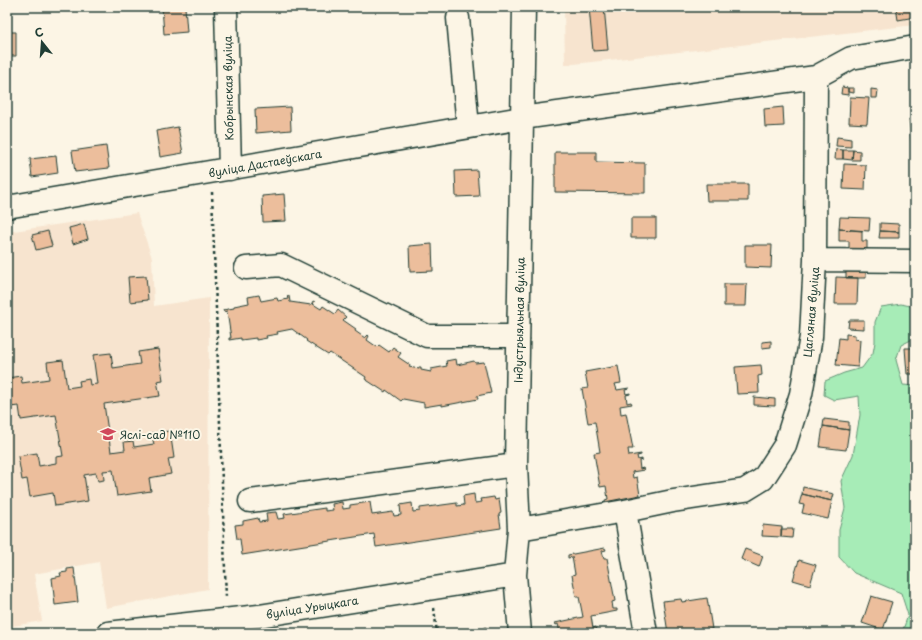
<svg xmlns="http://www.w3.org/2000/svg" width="922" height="640" font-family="'Playpen Sans',sans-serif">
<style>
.built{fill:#f7e4cf}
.green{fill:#a7ecb7;stroke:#639476}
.building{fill:#ecbe9c;stroke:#1f3d34}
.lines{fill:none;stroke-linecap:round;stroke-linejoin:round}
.minor-casing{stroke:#1f3d34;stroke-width:25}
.path{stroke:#1f3d34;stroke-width:2.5;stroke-dasharray:3 3;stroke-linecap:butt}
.minor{stroke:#fcf5e5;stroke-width:22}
.labels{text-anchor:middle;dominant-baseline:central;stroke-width:4;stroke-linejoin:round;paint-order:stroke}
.street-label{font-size:11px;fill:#1f3d34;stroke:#fcf5e5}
.poi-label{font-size:11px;fill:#1f3d34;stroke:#fcf5e5;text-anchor:start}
</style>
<rect width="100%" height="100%" fill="#fcf5e5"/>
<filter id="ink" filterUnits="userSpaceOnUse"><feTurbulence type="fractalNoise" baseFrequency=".025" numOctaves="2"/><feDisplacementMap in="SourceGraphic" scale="8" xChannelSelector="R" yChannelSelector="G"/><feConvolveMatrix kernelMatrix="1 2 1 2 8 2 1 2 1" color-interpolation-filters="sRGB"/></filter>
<g filter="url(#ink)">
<!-- built -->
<path class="built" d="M 564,7 L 915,7 L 915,25 L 565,65 Z
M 137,213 L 152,258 L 154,306 L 209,298 L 208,589 L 106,608 L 99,562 L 34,574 L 42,621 L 7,627 L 7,232 Z"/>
<!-- green -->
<path class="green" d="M 901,304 L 915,307 L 915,338 L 901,345 L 896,360 L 903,385 L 915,386 L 915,633 L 902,633 L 908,615 L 901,593 L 854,573 L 839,557 L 839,530 L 845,508 L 841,481 L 853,455 L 860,415 L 859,396 L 834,400 L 824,395 L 825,381 L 844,373 L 862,368 L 873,353 L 875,342 L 875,322 L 881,307 Z"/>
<!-- building -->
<path class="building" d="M 162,7 L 185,7 L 187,32 L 164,34 Z
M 589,7 L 604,7 L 608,50 L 593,51 Z
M 896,7 L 915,7 L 915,17 L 898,20 Z
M 7,32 L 16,32 L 16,56 L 7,56 Z
M 842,87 L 848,88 L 848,95 L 841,94 Z
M 848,88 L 854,88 L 854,93 L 848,92 Z
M 871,89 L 878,90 L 877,98 L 871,98 Z
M 850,97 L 869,98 L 867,124 L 849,123 Z
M 290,107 L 291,130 L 256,133 L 255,109 Z
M 783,107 L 784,126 L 765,127 L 764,109 Z
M 909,119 L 915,119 L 915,129 L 910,129 Z
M 178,127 L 183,153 L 160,157 L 156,131 Z
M 910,129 L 915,129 L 915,155 L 913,155 Z
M 837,137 L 851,139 L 851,147 L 836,146 Z
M 106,146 L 109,168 L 75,172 L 72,151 Z
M 836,149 L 843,150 L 843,159 L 835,159 Z
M 843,150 L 853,150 L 852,160 L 843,159 Z
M 853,150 L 860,151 L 860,160 L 852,160 Z
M 555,152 L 596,152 L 596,162 L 645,163 L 645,193 L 555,192 Z
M 56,156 L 58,173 L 32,177 L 30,159 Z
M 844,164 L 866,165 L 865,190 L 843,189 Z
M 477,170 L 479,196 L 456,197 L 455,171 Z
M 706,184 L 748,184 L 748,201 L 707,201 Z
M 284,194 L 286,221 L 263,222 L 262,196 Z
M 840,217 L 870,218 L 869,231 L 839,229 Z
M 631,218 L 656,218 L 656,238 L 631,238 Z
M 880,223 L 899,224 L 899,232 L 880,231 Z
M 84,224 L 88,239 L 73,244 L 69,228 Z
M 839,229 L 862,231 L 862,241 L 867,241 L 867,250 L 849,249 L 849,241 L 839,241 Z
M 48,231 L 52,246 L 36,250 L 32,235 Z
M 880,231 L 899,232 L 899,238 L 879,238 Z
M 432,244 L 433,271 L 410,272 L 409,246 Z
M 745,245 L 772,245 L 771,268 L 745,267 Z
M 846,268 L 866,268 L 866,278 L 846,278 Z
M 146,276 L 148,300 L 130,302 L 128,277 Z
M 836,277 L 858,278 L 857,304 L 835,304 Z
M 724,284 L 747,284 L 746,306 L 724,306 Z
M 259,295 L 261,301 L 277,298 L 278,301 L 288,299 L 287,296 L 289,296 L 290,302 L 311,305 L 313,301 L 315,302 L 313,304 L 321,309 L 323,306 L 335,314 L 338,310 L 346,317 L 343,320 L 356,329 L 355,331 L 365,338 L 368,335 L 369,336 L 367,340 L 377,347 L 379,345 L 389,352 L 393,347 L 401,353 L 398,357 L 410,365 L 409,367 L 419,369 L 419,367 L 421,367 L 421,370 L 431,372 L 431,369 L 447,366 L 446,361 L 456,359 L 457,365 L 474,361 L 475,363 L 484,362 L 491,393 L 477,396 L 478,399 L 442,406 L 442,404 L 424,407 L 424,403 L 403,399 L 401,401 L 386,390 L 385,392 L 365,379 L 366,377 L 330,353 L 328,355 L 306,341 L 307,340 L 292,329 L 277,332 L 278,334 L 266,336 L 267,338 L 256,340 L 256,338 L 241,340 L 241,338 L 229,340 L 229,338 L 231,338 L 227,311 L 224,312 L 223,310 L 234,308 L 234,306 L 249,303 L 248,297 Z
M 849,320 L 864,320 L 864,329 L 848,328 Z
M 846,334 L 855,335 L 855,339 L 860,340 L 858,367 L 836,365 L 839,338 L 846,339 Z
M 771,341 L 771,347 L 762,348 L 762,342 Z
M 905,348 L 915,348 L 915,374 L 907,374 Z
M 158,349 L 163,380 L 157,381 L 160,396 L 104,404 L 111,452 L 125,450 L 124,442 L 133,441 L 134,447 L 154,444 L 151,433 L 170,431 L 174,458 L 168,459 L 171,474 L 149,478 L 151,491 L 117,496 L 113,470 L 103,471 L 104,480 L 98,481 L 96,473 L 84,475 L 88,501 L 55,506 L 53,493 L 30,497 L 27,479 L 22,480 L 18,456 L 37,453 L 39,466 L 56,463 L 56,457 L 63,456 L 56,415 L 21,420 L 19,406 L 10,407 L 7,391 L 7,378 L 21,376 L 22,383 L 49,379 L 47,362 L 63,360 L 67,388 L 80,386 L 79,381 L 89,379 L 90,385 L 97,384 L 93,355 L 111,353 L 113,368 L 140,364 L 138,352 Z
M 761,365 L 762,375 L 758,376 L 759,393 L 737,394 L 735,367 Z
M 618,366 L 621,383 L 615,384 L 617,390 L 629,388 L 629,389 L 625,390 L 626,394 L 630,393 L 630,394 L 626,395 L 627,403 L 631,402 L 632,404 L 620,406 L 621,414 L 626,413 L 633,449 L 628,449 L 629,456 L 641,454 L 641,455 L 637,456 L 638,460 L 642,459 L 642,460 L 639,461 L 640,469 L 643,468 L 644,470 L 632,472 L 633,478 L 637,477 L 640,495 L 605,502 L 605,500 L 608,499 L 606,486 L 600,487 L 594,453 L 600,452 L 595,422 L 588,423 L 582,389 L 588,388 L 585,372 Z
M 754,397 L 775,399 L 775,406 L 754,405 Z
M 824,419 L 849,422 L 849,430 L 823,426 Z
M 823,426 L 849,430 L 846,450 L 820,447 Z
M 803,487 L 834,494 L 832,501 L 802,494 Z
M 474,494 L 475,503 L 482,502 L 481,499 L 494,497 L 495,500 L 499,499 L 501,513 L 499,514 L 501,528 L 376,547 L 374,534 L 242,555 L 240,539 L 237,539 L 235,525 L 243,524 L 243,521 L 258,518 L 259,522 L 267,521 L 266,513 L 276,512 L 278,519 L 285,518 L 284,514 L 325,508 L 325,511 L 333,510 L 332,504 L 342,502 L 343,509 L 350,508 L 350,505 L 370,502 L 372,515 L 393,512 L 394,516 L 401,515 L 400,505 L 412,503 L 413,512 L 420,511 L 420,508 L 457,503 L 457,506 L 464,505 L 463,496 Z
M 802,494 L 832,501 L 828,519 L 802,513 L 804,505 L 799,504 Z
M 763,525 L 782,527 L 781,537 L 762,536 Z
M 781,529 L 793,529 L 792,538 L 781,537 Z
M 605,548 L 606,550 L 602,551 L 604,558 L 607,558 L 615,601 L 612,602 L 613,609 L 617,609 L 617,611 L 591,616 L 593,628 L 596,627 L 597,633 L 560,633 L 558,624 L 556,625 L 555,623 L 583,617 L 579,597 L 576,597 L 572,575 L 575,574 L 572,557 L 568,558 L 568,555 Z
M 745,549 L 763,556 L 759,567 L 741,559 Z
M 799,560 L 816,565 L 810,585 L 793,580 Z
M 74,568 L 78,602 L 55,605 L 52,578 L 61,576 L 60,573 L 67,572 L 67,569 Z
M 871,596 L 892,602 L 883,630 L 862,623 Z
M 707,598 L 712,629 L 687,633 L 668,633 L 663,601 L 681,599 L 682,602 Z
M 485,627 L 490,630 L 489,633 L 452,633 L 482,629 Z"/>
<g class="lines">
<defs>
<path id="minor" d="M 226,7 L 230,169
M 458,18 L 468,127
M 7,207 L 522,118 L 816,77 L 851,58 L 915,47
M 815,260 L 915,261
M 246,268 L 281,265 L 427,336 L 518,336
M 250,501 L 516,465
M 625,511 L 646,633
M 519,529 L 625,511 L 673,501 L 745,490 L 763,479 L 785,445 L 801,394 L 811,337 L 815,260 L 816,77
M 108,633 L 259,616 L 515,575
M 520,633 L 515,575 L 519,529 L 516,465 L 524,7"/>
</defs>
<!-- minor casing -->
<use href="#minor" class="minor-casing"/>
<!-- path -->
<path class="path" d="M 212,192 L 226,599
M 434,608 L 437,633"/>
<!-- minor -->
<use href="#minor" class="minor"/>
</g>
</g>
<!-- icons -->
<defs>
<symbol id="school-bare" viewBox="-9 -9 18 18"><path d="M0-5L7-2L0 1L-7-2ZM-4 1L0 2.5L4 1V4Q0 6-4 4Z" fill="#d1495b" stroke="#fcf5e5" stroke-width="2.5" paint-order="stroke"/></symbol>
</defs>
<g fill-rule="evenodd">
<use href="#school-bare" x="97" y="423" width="22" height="22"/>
</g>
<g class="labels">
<!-- street labels -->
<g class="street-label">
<text transform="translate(228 88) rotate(-91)">Кобрынская вуліца</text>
<text transform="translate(265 163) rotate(-10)">вуліца Дастаеўскага</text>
<text transform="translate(811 312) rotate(-85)">Цагляная вуліца</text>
<text transform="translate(519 320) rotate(-89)">Індустрыяльная вуліца</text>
<text transform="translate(312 607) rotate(-9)">вуліца Урыцкага</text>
</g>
<!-- poi labels -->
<g class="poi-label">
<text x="120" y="434">Яслі-сад №110</text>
</g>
</g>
<!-- margin -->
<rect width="922" height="640" fill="none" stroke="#fcf5e5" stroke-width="24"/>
<rect x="12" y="12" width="898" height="616" fill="none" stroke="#1f3d34" stroke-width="1.5" filter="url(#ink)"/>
<!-- north arrow -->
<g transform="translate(42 42) rotate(343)" stroke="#fcf5e5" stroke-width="3" paint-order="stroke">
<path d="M0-3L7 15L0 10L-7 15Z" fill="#1f3d34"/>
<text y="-6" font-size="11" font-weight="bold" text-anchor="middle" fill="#1f3d34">С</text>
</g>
</svg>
